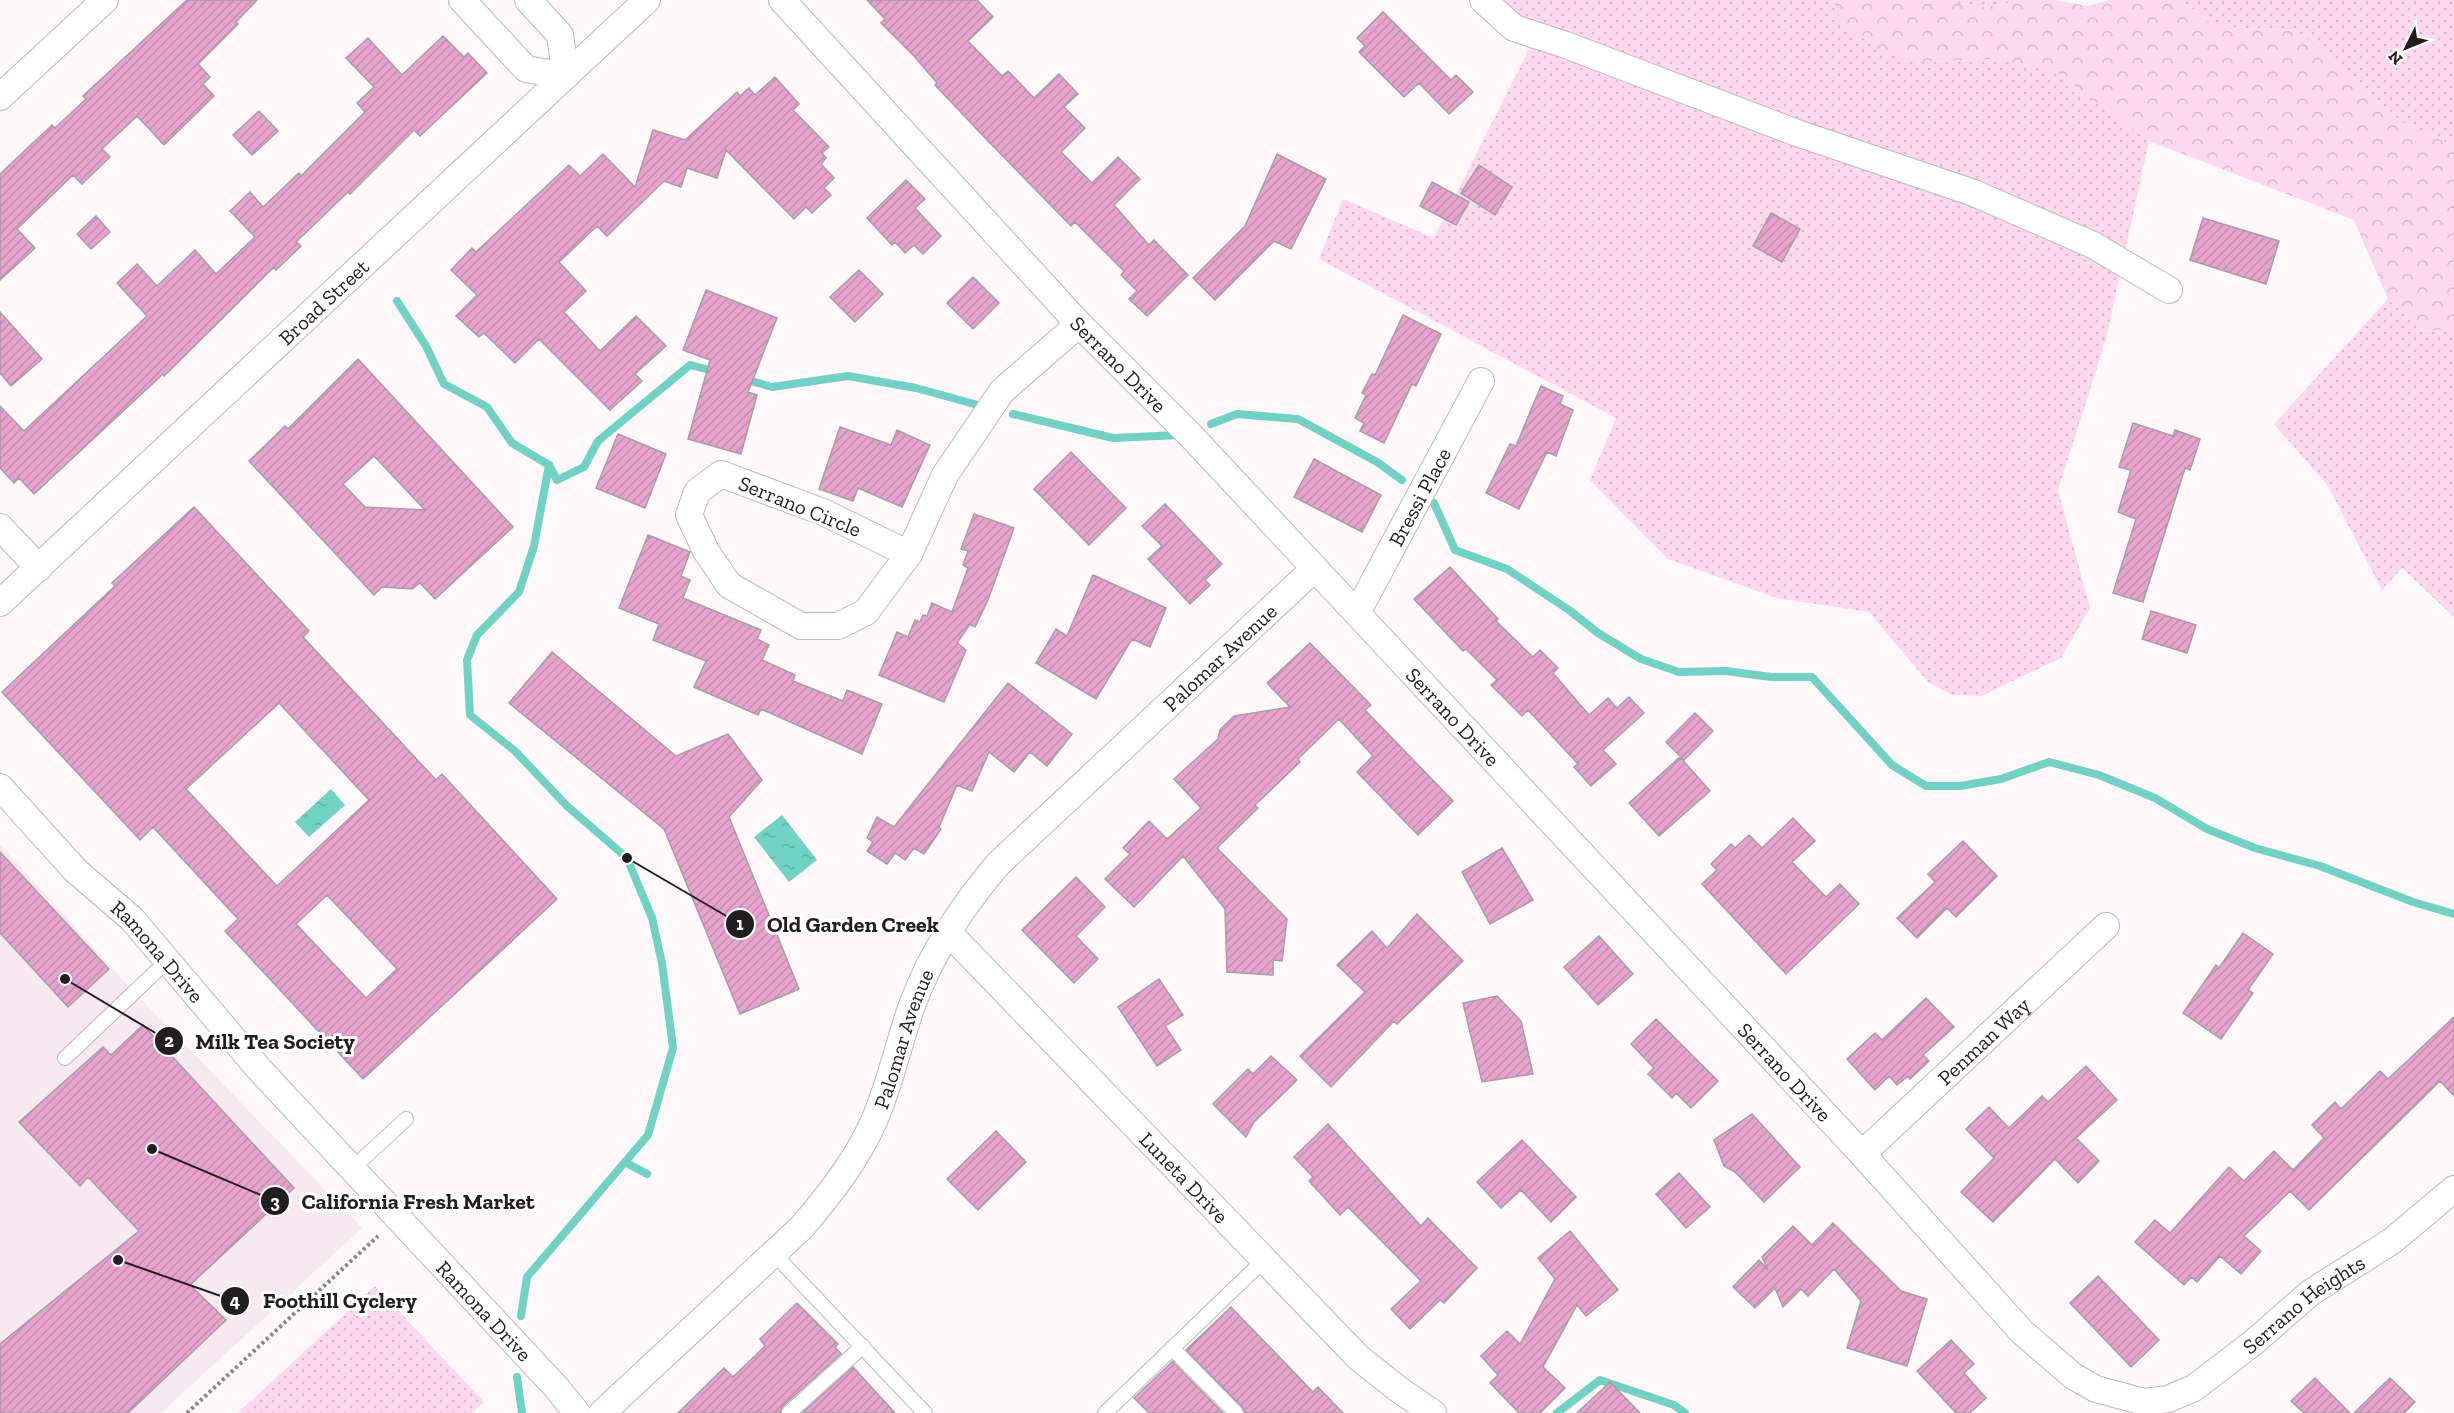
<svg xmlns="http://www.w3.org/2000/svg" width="2454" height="1413" font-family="'Zilla Slab',serif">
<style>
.built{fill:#f6e9f0}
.green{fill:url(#green-dots)}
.forest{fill:url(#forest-crowns)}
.water{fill:url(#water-ripples)}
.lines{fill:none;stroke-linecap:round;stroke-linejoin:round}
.stream{stroke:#6fd2c3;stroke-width:8}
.building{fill:url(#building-hatch);stroke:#a49fa2;stroke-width:1.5;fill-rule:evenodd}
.service-casing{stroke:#bcb7ba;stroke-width:16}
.minor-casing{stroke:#bcb7ba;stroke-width:28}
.path{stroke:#898487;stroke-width:4;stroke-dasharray:3 3;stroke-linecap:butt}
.service{stroke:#fff;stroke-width:14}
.minor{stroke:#fff;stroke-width:26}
.labels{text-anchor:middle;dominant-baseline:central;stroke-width:6;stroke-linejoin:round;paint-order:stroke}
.street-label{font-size:21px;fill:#211e20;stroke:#fff}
.leader{fill:none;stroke:#211e20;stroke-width:2}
.callout-dot{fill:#211e20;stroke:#fff;stroke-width:2}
.mark-label{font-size:18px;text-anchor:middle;font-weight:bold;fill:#fff}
.callout-label{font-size:22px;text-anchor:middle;font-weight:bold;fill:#211e20;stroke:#fff;stroke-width:6;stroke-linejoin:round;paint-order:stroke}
</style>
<defs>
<pattern id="green-dots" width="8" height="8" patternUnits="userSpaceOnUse" patternTransform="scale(1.5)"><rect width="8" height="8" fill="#fcd8ed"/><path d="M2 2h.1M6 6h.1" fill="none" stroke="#d8b9cb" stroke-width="1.8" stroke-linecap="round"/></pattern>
<pattern id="forest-crowns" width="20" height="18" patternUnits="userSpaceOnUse" patternTransform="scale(1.5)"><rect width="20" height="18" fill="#fcd8ed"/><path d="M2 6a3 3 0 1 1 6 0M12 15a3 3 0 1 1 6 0" fill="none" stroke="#d8b9cb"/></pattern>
<pattern id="water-ripples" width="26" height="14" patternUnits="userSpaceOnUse" patternTransform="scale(1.5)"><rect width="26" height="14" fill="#6fd2c3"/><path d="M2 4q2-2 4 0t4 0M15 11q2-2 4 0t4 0" fill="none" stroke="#60b4a7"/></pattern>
<pattern id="building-hatch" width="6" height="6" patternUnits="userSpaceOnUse" patternTransform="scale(1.5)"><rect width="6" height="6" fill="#e7a3cc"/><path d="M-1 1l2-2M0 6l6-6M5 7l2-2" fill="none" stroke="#c68caf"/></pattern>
</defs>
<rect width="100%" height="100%" fill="#fdf7fa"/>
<!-- built -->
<path class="built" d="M 0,844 L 134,992 L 362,1228 L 161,1413 L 0,1413 Z"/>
<!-- green -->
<path class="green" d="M 1479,0 L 1833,0 L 1843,24 L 1921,62 L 1998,59 L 2057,73 L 2149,141 L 2106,339 L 2058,490 L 2090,608 L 2061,658 L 1981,696 L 1953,695 L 1928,682 L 1869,612 L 1777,598 L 1668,559 L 1590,480 L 1616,418 L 1319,259 L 1343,199 L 1434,238 L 1529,49 Z
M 1926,0 L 2021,0 L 1988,7 Z
M 2181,0 L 2454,0 L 2454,146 L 2403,123 L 2298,31 L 2215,26 Z
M 2388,299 L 2422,331 L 2454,329 L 2454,617 L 2402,568 L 2382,590 L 2328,486 L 2274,424 Z
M 375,1286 L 484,1402 L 472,1413 L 238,1413 Z"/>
<!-- forest -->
<path class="forest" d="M 1833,0 L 1926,0 L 1988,7 L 2021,0 L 2055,0 L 2088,6 L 2109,0 L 2181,0 L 2215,26 L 2298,31 L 2403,123 L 2454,146 L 2454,329 L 2422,331 L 2388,299 L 2354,220 L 2149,141 L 2057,73 L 1998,59 L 1921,62 L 1884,53 L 1843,24 Z"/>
<!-- water -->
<path class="water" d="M 331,789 L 345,805 L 309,837 L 295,822 Z
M 782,815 L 817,860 L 789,882 L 754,837 Z"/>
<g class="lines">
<!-- stream -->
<path class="stream" d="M 397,301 L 426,346 L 444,384 L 487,407 L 512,443 L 549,465 L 557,480 L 584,467 L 598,441 L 690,365 L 717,372
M 744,379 L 772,387 L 848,376 L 916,388 L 978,405
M 1013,414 L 1113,438 L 1180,435
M 1211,424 L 1237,414 L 1298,419 L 1377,462 L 1402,480
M 1434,503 L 1455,550 L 1507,569 L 1569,610 L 1598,633 L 1641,659 L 1679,672 L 1726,671 L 1771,677 L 1812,677 L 1892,765 L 1926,786 L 1960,786 L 2001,779 L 2049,762 L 2099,775 L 2155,798 L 2207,829 L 2255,848 L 2320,866 L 2413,902 L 2454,914
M 625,1162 L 647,1174
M 521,1316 L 527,1277 L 648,1135 L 673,1048 L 662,963 L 652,918 L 627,858 L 567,806 L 515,751 L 470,715 L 467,660 L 477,635 L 519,592 L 534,546 L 549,465
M 517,1377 L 522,1413
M 1557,1413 L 1600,1380 L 1674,1405 L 1685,1413"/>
</g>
<!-- building -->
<path class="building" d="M 187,0 L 257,0 L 236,22 L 238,24 L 198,64 L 210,77 L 203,84 L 214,96 L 164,145 L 137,116 L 102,149 L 110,157 L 82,184 L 73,175 L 17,229 L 35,248 L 0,280 L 0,174 L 52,125 L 55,128 L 86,99 L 83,96 Z
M 867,0 L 977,0 L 993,17 L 968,41 L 1002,76 L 1008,71 L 1034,98 L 1059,74 L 1078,94 L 1064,107 L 1085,128 L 1061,152 L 1092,183 L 1118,157 L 1140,179 L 1114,205 L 1149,245 L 1154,240 L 1188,275 L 1147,316 L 1129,299 L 1137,291 L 1121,275 L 1124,271 L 1075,222 L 1071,226 L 989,142 L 935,85 L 937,83 L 914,56 L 881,23 L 885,19 Z
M 1383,12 L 1451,80 L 1456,75 L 1473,92 L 1449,114 L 1419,83 L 1404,97 L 1359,52 L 1365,46 L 1357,38 Z
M 443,36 L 464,57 L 468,53 L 487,73 L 420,136 L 414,130 L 350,194 L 348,192 L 296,242 L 301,246 L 276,270 L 274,267 L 164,376 L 163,374 L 34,494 L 19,478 L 14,483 L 0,468 L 0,406 L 24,431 L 147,316 L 117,283 L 137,264 L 157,286 L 195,250 L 216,274 L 255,237 L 230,211 L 250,192 L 263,207 L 299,173 L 301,176 L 365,112 L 357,103 L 374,87 L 346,58 L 368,38 L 402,75 Z
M 775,77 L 799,104 L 793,110 L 829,147 L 822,153 L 826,158 L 821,164 L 834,178 L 824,188 L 831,195 L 812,213 L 806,207 L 794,219 L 726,150 L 717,178 L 687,168 L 681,187 L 664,181 L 607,236 L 597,226 L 559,262 L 586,291 L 564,312 L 600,351 L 636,316 L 666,346 L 635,374 L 642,381 L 610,410 L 539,339 L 515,363 L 484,333 L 479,337 L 456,316 L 477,295 L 451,270 L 472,248 L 476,252 L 569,165 L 580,176 L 603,154 L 635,187 L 653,130 L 685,140 L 737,92 L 740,96 L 749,88 L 755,95 Z
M 259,111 L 278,131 L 252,155 L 233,135 Z
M 1277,154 L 1326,179 L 1291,249 L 1274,241 L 1215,300 L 1193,278 L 1245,226 Z
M 1479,165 L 1512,187 L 1495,215 L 1461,193 Z
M 906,180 L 925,199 L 915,208 L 941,236 L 923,254 L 914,245 L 905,253 L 895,242 L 892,245 L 867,218 Z
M 1432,182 L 1469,202 L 1456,225 L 1420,206 Z
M 1771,213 L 1800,229 L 1782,262 L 1753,246 Z
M 96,216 L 110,232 L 91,249 L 77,234 Z
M 2203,218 L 2279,241 L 2266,284 L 2190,260 Z
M 859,270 L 883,294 L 855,322 L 830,297 Z
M 973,277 L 999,303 L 973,329 L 947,303 Z
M 706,290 L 777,318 L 748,392 L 757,395 L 741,454 L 688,439 L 710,360 L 683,350 Z
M 0,312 L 42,359 L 11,386 L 0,373 Z
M 1403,315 L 1441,334 L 1416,386 L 1412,384 L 1384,443 L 1360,431 L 1364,423 L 1355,418 L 1366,395 L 1362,393 L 1372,374 L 1375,375 Z
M 358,359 L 513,527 L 435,599 L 420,583 L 412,589 L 382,587 L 374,595 L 249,461 L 285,426 L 288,429 ZM 374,456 L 425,510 L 365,507 L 343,484 Z
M 1541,386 L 1563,396 L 1560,404 L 1573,410 L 1556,456 L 1547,452 L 1519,509 L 1486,493 L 1510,444 L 1516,446 Z
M 2133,423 L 2173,436 L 2175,430 L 2200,439 L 2190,470 L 2185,468 L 2143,602 L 2113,593 L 2136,519 L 2118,512 L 2131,470 L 2119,467 Z
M 840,427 L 891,445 L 897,430 L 930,445 L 902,507 L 858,488 L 853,501 L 819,489 Z
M 618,434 L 666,454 L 645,508 L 596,488 Z
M 1071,452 L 1126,508 L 1089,545 L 1034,489 Z
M 1314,459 L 1381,495 L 1362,532 L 1294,497 Z
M 1165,504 L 1222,564 L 1205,580 L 1210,585 L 1190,604 L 1148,559 L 1162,546 L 1142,526 Z
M 194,507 L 309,631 L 303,637 L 436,780 L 442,774 L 557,899 L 363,1079 L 225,931 L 238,919 L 153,827 L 140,840 L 2,692 L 115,586 L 112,583 ZM 279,703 L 369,800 L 277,886 L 186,789 ZM 327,895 L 397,969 L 366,998 L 296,924 Z
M 974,514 L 1014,528 L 988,600 L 975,627 L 970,624 L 957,643 L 966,650 L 944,702 L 879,675 L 897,632 L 908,637 L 915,620 L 920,622 L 923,615 L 927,616 L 932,603 L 952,612 L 968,568 L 963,565 L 968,551 L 961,549 Z
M 648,535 L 690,552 L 681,576 L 690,580 L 683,598 L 761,630 L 757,639 L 769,645 L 762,660 L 795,675 L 793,681 L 843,701 L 847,690 L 882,704 L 862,754 L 761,709 L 758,715 L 694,687 L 706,661 L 653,640 L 659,624 L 619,608 Z
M 1450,567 L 1498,619 L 1496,621 L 1533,657 L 1540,650 L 1558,668 L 1553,673 L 1589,715 L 1608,698 L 1617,708 L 1629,697 L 1644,713 L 1603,750 L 1616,764 L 1591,786 L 1574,767 L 1578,764 L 1528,710 L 1522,716 L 1491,685 L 1497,680 L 1466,649 L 1463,651 L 1414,599 Z
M 1093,575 L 1166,608 L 1150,647 L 1132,639 L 1096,699 L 1036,663 L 1056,629 L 1067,636 Z
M 2151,611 L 2196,625 L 2187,653 L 2142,639 Z
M 1310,643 L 1371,705 L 1365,710 L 1453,801 L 1418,835 L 1357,772 L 1373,756 L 1339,719 L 1298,759 L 1300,762 L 1255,805 L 1258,808 L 1217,848 L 1287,919 L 1282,961 L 1273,960 L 1273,975 L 1227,972 L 1225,909 L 1183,856 L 1134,907 L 1105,879 L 1130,854 L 1123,848 L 1149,821 L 1167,839 L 1201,808 L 1174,779 L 1218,739 L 1220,730 L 1234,716 L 1290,707 L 1267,683 Z
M 552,652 L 676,756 L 728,734 L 762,780 L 729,817 L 799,989 L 740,1014 L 664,829 L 509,703 Z
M 1008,683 L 1072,734 L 1047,766 L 1030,752 L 1014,772 L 989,752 L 972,791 L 957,785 L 939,827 L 941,829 L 924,854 L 914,848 L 905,860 L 895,853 L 887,864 L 867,851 L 873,842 L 867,838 L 877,817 L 894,827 Z
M 1695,713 L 1713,731 L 1684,760 L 1666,742 Z
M 1680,757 L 1710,791 L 1659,836 L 1629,803 Z
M 1793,818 L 1815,841 L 1792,862 L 1826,897 L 1840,884 L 1859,904 L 1786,974 L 1702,884 L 1717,870 L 1711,864 L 1731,844 L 1735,848 L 1749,835 L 1762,848 Z
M 1963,841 L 1997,876 L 1956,917 L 1947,908 L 1917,938 L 1897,918 L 1935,882 L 1928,874 Z
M 1502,848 L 1533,900 L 1490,924 L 1462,872 Z
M 0,852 L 109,969 L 68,1007 L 0,933 Z
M 1076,877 L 1105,907 L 1076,936 L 1098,959 L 1074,983 L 1022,930 Z
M 1417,914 L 1463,961 L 1397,1024 L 1394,1021 L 1331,1087 L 1300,1056 L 1365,992 L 1337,965 L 1372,931 L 1387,948 Z
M 2243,933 L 2273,954 L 2248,990 L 2253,993 L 2221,1039 L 2183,1013 L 2216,965 L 2219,968 Z
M 1599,936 L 1633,974 L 1598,1005 L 1564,967 Z
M 1159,979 L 1183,1015 L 1165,1026 L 1181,1050 L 1157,1066 L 1118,1007 Z
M 1497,996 L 1521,1021 L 1533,1074 L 1482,1082 L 1463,1003 Z
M 1926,998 L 1954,1027 L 1923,1055 L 1929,1061 L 1910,1079 L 1908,1076 L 1897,1085 L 1889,1076 L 1875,1090 L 1847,1059 L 1875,1033 L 1882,1040 Z
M 2454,1017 L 2454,1096 L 2440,1081 L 2309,1210 L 2290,1191 L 2244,1236 L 2261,1251 L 2241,1274 L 2220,1256 L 2197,1282 L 2191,1277 L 2184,1285 L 2135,1242 L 2155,1220 L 2170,1233 L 2229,1167 L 2244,1181 L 2274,1151 L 2293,1170 L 2324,1138 L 2312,1125 L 2335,1102 L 2341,1109 L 2380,1071 L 2388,1079 Z
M 1656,1019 L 1718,1081 L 1691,1108 L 1676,1093 L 1672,1098 L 1648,1074 L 1654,1068 L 1631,1044 Z
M 143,1025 L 294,1188 L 190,1285 L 226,1320 L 128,1413 L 0,1413 L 0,1344 L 139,1231 L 88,1177 L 80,1186 L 19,1122 L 103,1047 L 111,1055 Z
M 1271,1056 L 1297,1080 L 1254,1122 L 1246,1137 L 1213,1104 L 1248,1069 L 1253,1074 Z
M 2086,1066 L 2117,1100 L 2076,1138 L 2099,1161 L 2078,1183 L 2055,1159 L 1993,1222 L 1961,1192 L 1994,1158 L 1966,1129 L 1989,1107 L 2009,1128 L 2042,1096 L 2048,1102 Z
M 1752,1114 L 1800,1167 L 1764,1202 L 1735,1172 L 1724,1166 L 1714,1140 Z
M 1328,1124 L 1421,1226 L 1428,1218 L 1477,1268 L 1444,1303 L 1440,1300 L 1410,1329 L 1391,1309 L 1421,1281 L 1348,1207 L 1340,1215 L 1309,1181 L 1313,1177 L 1294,1157 Z
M 996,1131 L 1026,1162 L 978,1210 L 947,1179 Z
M 1522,1140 L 1576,1197 L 1551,1222 L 1521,1190 L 1501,1208 L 1477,1182 Z
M 1679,1173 L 1710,1207 L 1686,1228 L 1656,1194 Z
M 1833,1223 L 1901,1291 L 1927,1299 L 1907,1366 L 1847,1348 L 1861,1301 L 1834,1269 L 1808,1296 L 1801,1289 L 1783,1307 L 1775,1288 L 1755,1308 L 1733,1287 L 1759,1260 L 1768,1270 L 1762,1257 L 1793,1226 L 1812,1245 Z
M 1570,1231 L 1618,1290 L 1586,1316 L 1577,1305 L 1543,1367 L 1565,1388 L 1540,1413 L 1519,1413 L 1490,1383 L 1498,1375 L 1481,1356 L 1507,1331 L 1520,1344 L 1555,1279 L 1538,1258 Z
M 2098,1276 L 2159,1340 L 2131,1367 L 2070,1303 Z
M 797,1303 L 838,1344 L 835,1347 L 841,1354 L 783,1406 L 780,1413 L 678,1413 L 724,1368 L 733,1377 L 765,1346 L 760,1339 Z
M 1231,1307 L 1313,1392 L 1318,1387 L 1343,1413 L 1245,1413 L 1242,1407 L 1186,1350 Z
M 1951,1340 L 1974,1364 L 1964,1373 L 1986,1398 L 1970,1413 L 1956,1413 L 1917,1371 Z
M 1173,1361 L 1173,1362 L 1223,1413 L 1149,1413 L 1134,1398 Z
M 853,1367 L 895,1413 L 802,1413 Z
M 2315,1378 L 2350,1413 L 2304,1413 L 2291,1401 Z
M 2390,1378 L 2415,1402 L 2404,1413 L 2354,1413 Z
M 1610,1382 L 1640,1413 L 1577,1413 Z"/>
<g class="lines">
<defs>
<path id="service" d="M 65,1058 L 167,961
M 353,1168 L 406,1119
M 774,1254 L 925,1413
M 1172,1348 L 1236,1413
M 789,1413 L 863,1346
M 1105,1413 L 1264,1260"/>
<g id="minor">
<path d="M 462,0 L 526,69 L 566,76 L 560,35 L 528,0"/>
<path id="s1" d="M 782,0 L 1079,324 L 1194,439 L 1862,1154 L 2022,1332 L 2073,1376 L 2096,1389 L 2144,1402 L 2168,1399 L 2194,1388 L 2254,1342 L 2310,1293 L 2392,1241 L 2454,1189"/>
<path d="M 1483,0 L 1514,28 L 1566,45 L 1797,133 L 1974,193 L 2093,245 L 2169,290"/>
<path d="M 0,97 L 105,0"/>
<path d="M 721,474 L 823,512 L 909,554 L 866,612 L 838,626 L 801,626 L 729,585 L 706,551 L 689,515 L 697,492 Z"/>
<path d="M 0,527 L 39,568"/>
<path d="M 909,554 L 945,475 L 1002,391 L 1079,324"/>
<path id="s2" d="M 0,603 L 647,0"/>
<path id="s3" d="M 1357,613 L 1481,381"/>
<path id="s4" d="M 0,787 L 76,871 L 132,919 L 259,1069 L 556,1387 L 577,1413"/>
<path id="s5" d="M 947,931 L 1359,1358 L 1398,1389 L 1433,1413"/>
<path id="s6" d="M 1862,1154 L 2106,926"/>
<path id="s7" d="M 602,1413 L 802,1227 C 830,1194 856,1161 874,1121 C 890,1084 898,1046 911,1008 C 931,953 961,908 998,864 L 1315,568"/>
</g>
</defs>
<!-- service casing -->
<use href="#service" class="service-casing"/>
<!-- minor casing -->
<use href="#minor" class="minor-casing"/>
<!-- path -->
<path class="path" d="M 187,1413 L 378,1236"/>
<!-- service -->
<use href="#service" class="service"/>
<!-- minor -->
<use href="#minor" class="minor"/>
</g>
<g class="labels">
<!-- street labels -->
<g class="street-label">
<text stroke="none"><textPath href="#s2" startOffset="442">Broad Street</textPath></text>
<text stroke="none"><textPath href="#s1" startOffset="496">Serrano Drive</textPath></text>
<text stroke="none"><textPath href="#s3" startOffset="132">Bressi Place</textPath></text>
<text transform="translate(800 506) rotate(22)">Serrano Circle</text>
<text stroke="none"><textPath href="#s7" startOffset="993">Palomar Avenue</textPath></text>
<text stroke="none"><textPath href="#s1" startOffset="982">Serrano Drive</textPath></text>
<text stroke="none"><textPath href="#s4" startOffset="228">Ramona Drive</textPath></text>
<text stroke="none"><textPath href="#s7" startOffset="489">Palomar Avenue</textPath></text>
<text stroke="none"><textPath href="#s6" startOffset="166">Penman Way</textPath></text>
<text stroke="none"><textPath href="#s1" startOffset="1468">Serrano Drive</textPath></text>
<text stroke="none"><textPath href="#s5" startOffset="342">Luneta Drive</textPath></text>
<text stroke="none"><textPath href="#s1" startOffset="2154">Serrano Heights</textPath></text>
<text stroke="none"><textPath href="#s4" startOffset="714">Ramona Drive</textPath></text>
</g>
</g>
<!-- callouts -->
<path class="leader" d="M627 858L740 924M65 979L169 1041M152 1149L275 1201M118 1260L235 1301"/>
<g class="callout-dot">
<circle cx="627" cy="858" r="6"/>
<circle cx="65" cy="979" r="6"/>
<circle cx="152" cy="1149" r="6"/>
<circle cx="118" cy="1260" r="6"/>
<circle cx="740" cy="924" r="15"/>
<circle cx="169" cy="1041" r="15"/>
<circle cx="275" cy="1201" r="15"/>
<circle cx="235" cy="1301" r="15"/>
</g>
<g class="mark-label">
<text x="740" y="930">1</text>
<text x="169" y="1047">2</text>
<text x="275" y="1208">3</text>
<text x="235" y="1307">4</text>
</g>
<g class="callout-label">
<text x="853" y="932">Old Garden Creek</text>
<text x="275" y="1049">Milk Tea Society</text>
<text x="418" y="1209">California Fresh Market</text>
<text x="340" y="1308">Foothill Cyclery</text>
</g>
<!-- north arrow -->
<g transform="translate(2406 48) rotate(227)" stroke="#ffffff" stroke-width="4.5" paint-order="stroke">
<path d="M0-4.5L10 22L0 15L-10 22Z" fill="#211e20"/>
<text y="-9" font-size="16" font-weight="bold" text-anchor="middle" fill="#211e20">N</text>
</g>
</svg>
